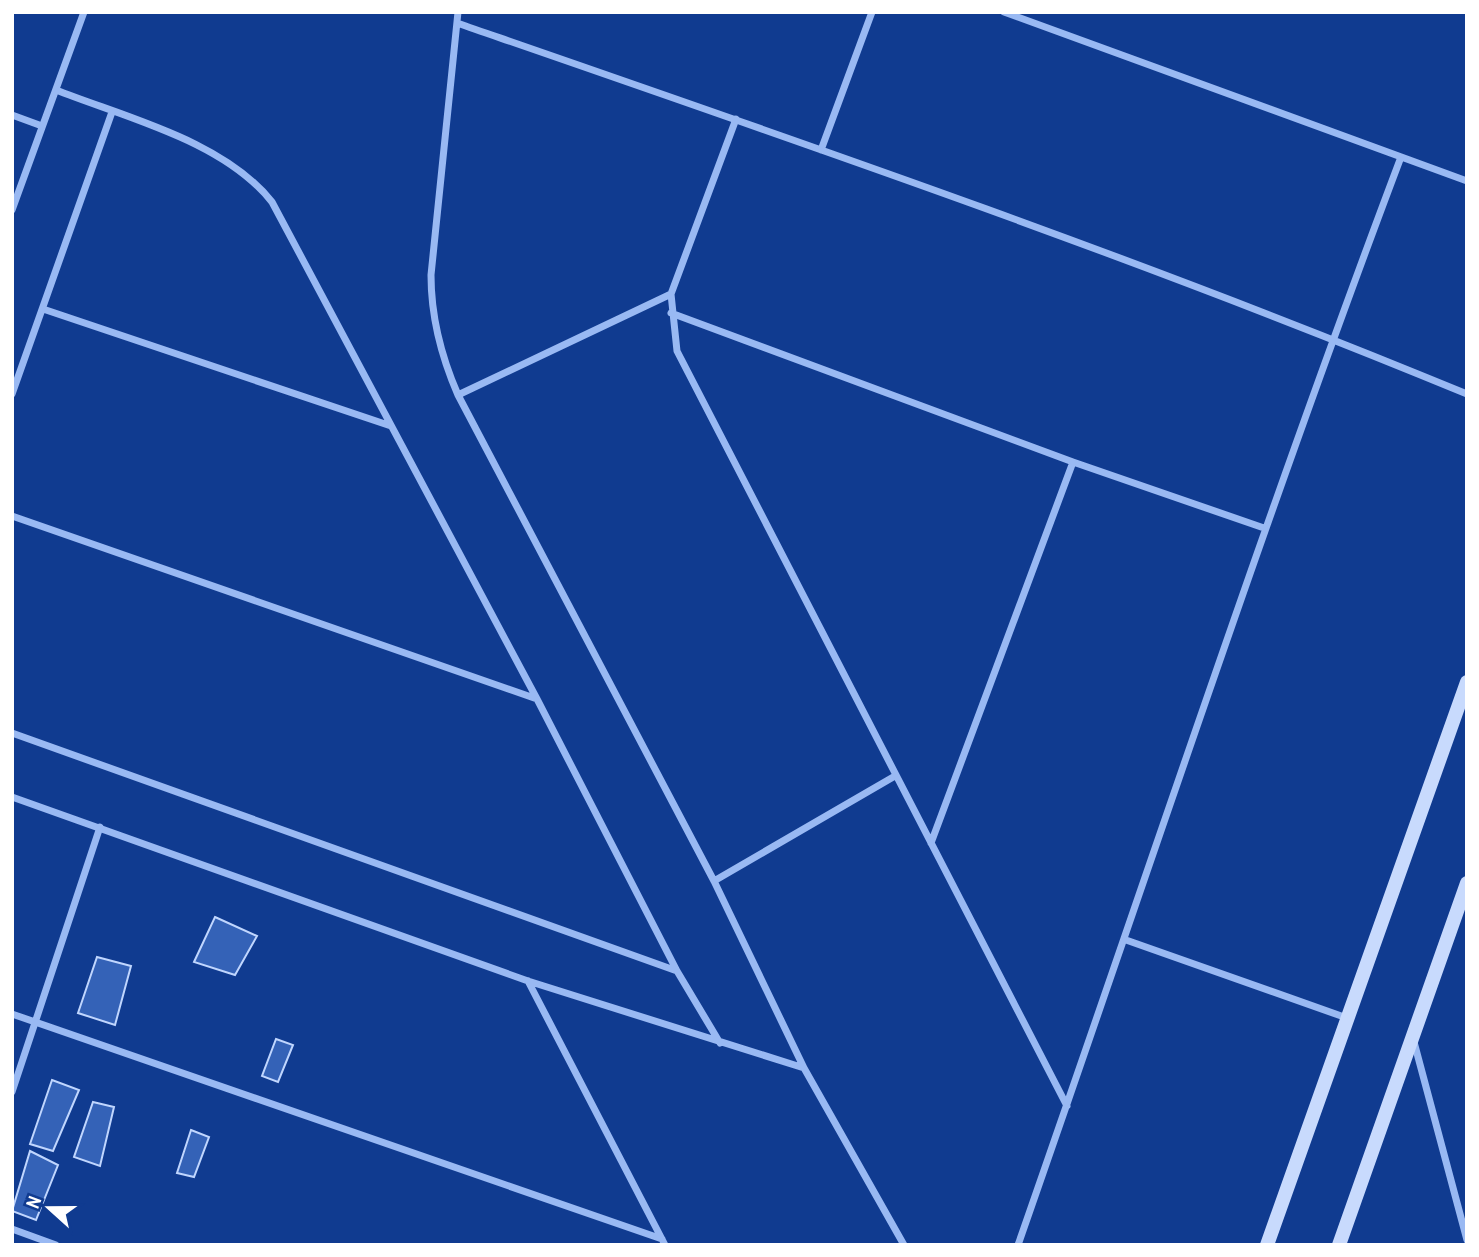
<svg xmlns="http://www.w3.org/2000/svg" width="1479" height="1257" font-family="'Archivo Narrow',sans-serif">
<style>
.building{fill:#3462b7;stroke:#c0d6fe;stroke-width:2}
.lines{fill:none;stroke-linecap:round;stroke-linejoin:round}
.street{stroke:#99b9f3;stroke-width:7}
.secondary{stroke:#c8dafd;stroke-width:14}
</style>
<rect width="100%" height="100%" fill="#103b90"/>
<!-- building -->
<path class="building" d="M 215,917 L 257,936 L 235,975 L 194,962 Z
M 97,957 L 131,966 L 115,1025 L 78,1013 Z
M 276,1039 L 293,1045 L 278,1082 L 262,1076 Z
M 52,1080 L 79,1090 L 53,1151 L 30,1144 Z
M 93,1102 L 114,1107 L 100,1166 L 74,1157 Z
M 191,1130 L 209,1137 L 194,1177 L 177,1173 Z
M 30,1151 L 58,1165 L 36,1220 L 12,1211 Z"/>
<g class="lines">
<!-- street -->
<path class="street" d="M 458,12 L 431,275 C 431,318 441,356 458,395 L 714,881 L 804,1068 L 904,1245
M 1004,12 L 1467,181
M 457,23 C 795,140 1136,257 1467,394
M 56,90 C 127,118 224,141 272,202 L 537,699 L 677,971 L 720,1043
M 12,115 L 42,126
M 736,119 L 671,294 L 677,351 L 1067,1106
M 821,150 L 872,12
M 12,210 L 84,12
M 43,309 L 391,426
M 671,313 L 1073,462 L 1264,528
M 12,394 L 112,112
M 458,395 L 671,294
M 12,516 L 537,699
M 12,733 L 677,971
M 12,797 L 528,981 L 804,1068
M 931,843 L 1073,462
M 714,881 L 895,776
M 1126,940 L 1347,1018
M 528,981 L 665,1245
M 12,1014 L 662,1239
M 1414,1042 L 1467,1240
M 12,1092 L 100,827
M 12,1229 L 56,1245
M 1018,1245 C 1145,882 1265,517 1401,157"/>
<!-- secondary -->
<path class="secondary" d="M 1267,1245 L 1467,682
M 1339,1245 L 1467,883"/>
</g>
<!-- border -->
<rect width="1479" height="1257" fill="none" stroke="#ffffff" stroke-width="28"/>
<!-- north arrow -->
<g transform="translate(49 1208) rotate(291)" stroke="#103b90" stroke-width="5" paint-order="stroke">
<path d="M0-5L12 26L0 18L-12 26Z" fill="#ffffff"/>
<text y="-10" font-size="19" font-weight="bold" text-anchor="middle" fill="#ffffff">N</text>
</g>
</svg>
